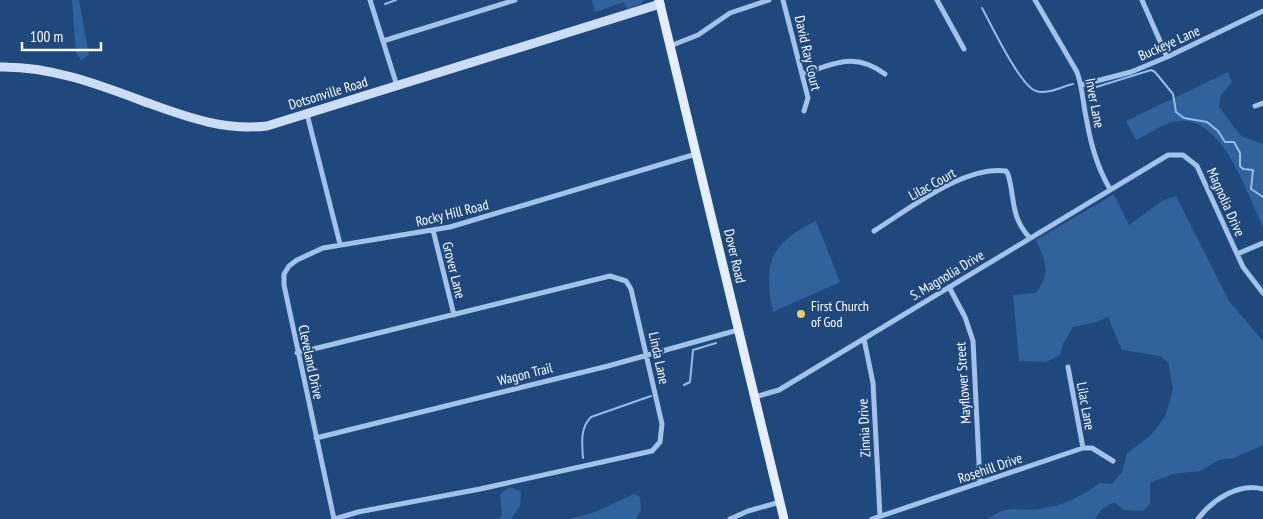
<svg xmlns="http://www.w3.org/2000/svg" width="1263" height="519" font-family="'PT Sans Narrow',sans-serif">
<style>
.green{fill:#31629c}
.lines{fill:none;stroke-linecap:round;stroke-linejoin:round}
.stream{stroke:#95bce9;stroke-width:2}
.street{stroke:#a2c2e7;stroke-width:5}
.secondary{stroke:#ccdef6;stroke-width:9}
.primary{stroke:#e4eefd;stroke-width:9}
.poi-dot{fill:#f6ca62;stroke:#1f487d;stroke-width:2}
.labels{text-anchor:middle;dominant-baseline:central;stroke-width:4;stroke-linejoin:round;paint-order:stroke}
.street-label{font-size:14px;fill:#fff;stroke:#1f487d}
.poi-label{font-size:14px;fill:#fff;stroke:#1f487d;text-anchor:start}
</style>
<rect width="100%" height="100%" fill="#1f487d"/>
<!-- green -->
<path class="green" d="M 72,0 L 79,0 L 89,55 L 81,60 L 76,53 Z
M 592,0 L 644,0 L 641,4 L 627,9 L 624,2 L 595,12 Z
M 1228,72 L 1232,82 L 1221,95 L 1219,107 L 1241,136 L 1263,144 L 1263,227 C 1248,196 1223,115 1178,121 C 1164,123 1149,134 1136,140 L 1126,121 Z
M 1114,194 L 1129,225 L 1162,201 L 1176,196 L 1229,301 L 1263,341 L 1263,445 L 1234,458 L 1219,460 L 1200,471 L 1172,474 L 1150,483 L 1150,504 L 1143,511 L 1124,510 L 1114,502 L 1101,510 L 1095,519 L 987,519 C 1013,503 1014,512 1039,509 C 1062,506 1081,497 1100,483 L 1112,484 L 1122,472 L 1127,453 L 1151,435 L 1166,415 L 1173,389 L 1168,362 L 1160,356 L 1122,350 L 1108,317 L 1097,322 L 1073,327 L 1063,344 L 1060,355 L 1046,362 L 1019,361 L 1013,295 L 1036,293 C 1052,272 1045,262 1036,240 Z
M 816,221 L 840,282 L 773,312 C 763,263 770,243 816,221 Z
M 510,487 L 521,492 L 520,506 L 511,519 L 498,519 L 502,516 L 500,494 Z
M 634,494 L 640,497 L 641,510 L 636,519 L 570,519 L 595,512 Z"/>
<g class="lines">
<!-- stream -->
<path class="stream" d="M 385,4 L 396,0
M 982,8 C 991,24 1020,86 1036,91 C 1047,95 1063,86 1073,84
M 1090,89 L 1151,70 L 1155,72 L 1173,94 L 1176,112 L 1184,118 L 1207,122 L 1218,131 L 1225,142 L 1234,142 L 1240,153 L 1240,166 L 1243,169 L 1253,170 L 1251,189 L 1263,197
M 684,385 L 690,382 L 693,350 L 716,343
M 583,458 C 582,443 580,428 591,417 L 651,396"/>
<!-- street -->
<path class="street" d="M 370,0 L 397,86
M 783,0 L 808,98 L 804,111
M 937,0 L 964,49
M 1035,0 L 1077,72 C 1083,89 1083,105 1087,122 C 1091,145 1098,169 1110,189
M 1142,0 L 1167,57
M 383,41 L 515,0
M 670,46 L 698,35 L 730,13 L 769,0
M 802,74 C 834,64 854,51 885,74
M 1081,85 L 1131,72 L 1167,57 L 1263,11
M 1255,106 L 1263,103
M 307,114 L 340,244
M 433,230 L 454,315
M 874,231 C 908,210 964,165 1006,171 L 1008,174 C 1015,197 1010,216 1029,237
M 1237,254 L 1263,243
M 949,287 L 965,317 L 973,341 L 980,483
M 864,339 L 873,383 L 880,516
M 297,353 L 610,276 L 626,281 L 631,289 L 662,424 L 660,442 L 652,451 L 480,489 L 358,512 L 335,519
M 1068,367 L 1083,448
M 755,397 L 779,390 L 1168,155 L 1183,155 L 1197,166 L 1243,267 L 1263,293
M 316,438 L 608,366 L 738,330
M 334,519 L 284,285 L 284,274 L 289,266 L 297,260 L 323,248 L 450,227 L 696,154
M 730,519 L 748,511 L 780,502
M 872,519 L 1083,448 L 1092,448 L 1113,461
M 1198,519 C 1212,500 1239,482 1263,489"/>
<!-- secondary -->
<path class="secondary" d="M 0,67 C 51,66 100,85 148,103 C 187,117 224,131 267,126 L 660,4"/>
<!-- primary -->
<path class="primary" d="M 659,0 L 784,519"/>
</g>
<!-- markers -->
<circle class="poi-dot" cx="801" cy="314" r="5"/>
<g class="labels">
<!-- street labels -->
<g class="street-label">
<text transform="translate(1169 43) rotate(-24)">Buckeye Lane</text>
<text transform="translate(808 53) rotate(77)">David Ray Court</text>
<text transform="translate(328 93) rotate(-17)">Dotsonville Road</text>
<text transform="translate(1095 103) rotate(79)">Inver Lane</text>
<text transform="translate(932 184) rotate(-29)">Lilac Court</text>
<text transform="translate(1226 202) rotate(66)">Magnolia Drive</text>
<text transform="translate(452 213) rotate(-14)">Rocky Hill Road</text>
<text transform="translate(735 256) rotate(77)">Dover Road</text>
<text transform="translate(454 270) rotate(76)">Grover Lane</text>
<text transform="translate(947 275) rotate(-31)">S. Magnolia Drive</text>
<text transform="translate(659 358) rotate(78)">Linda Lane</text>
<text transform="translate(311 362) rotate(78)">Cleveland Drive</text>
<text transform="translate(525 374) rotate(-14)">Wagon Trail</text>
<text transform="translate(963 383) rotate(-94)">Mayflower Street</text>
<text transform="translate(1086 406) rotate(80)">Lilac Lane</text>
<text transform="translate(864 428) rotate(-93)">Zinnia Drive</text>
<text transform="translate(990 468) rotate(-19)">Rosehill Drive</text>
</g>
<!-- poi labels -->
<g class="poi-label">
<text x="811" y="306">First Church<tspan x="811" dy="16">of God</tspan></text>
</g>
</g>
<!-- scale -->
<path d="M22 42v8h79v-8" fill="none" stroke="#ffffff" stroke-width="2.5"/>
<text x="30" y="42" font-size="15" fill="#ffffff" stroke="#1f487d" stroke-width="4" paint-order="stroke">100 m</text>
</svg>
